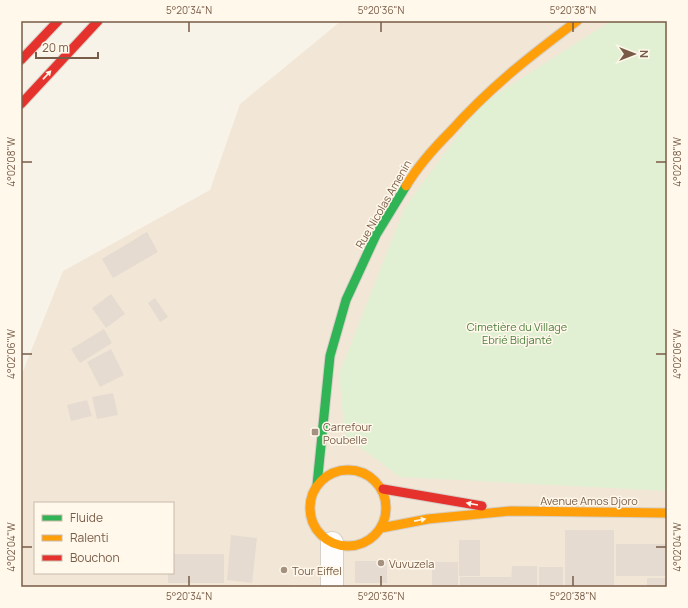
<svg xmlns="http://www.w3.org/2000/svg" width="688" height="608" font-family="Manrope,sans-serif">
<style>
.residential{fill:#f2e6d6;fill-rule:evenodd}
.green{fill:#e1efd2}
.building{fill:#e5dbd0}
.lines{fill:none;stroke-linecap:round;stroke-linejoin:round}
.street-casing{stroke:#d7d0c8;stroke-width:24}
.fast-casing{stroke:#d6cfc6;stroke-width:11}
.slow-casing{stroke:#d6cfc6;stroke-width:11}
.jam-casing{stroke:#d6cfc6;stroke-width:11}
.street{stroke:#fefdfc;stroke-width:22}
.fast{stroke:#30b455;stroke-width:9}
.slow{stroke:#ff9f0a;stroke-width:9}
.jam{stroke:#e5322d;stroke-width:9}
.oneway{fill:#fff8eb}
.ticks{fill:none;stroke:#785c47;stroke-width:1.5}
.poi-dot{fill:#a59180;stroke:#fff8eb;stroke-width:1.5}
.labels{text-anchor:middle;dominant-baseline:central;stroke-width:3;stroke-linejoin:round;paint-order:stroke}
.street-label{font-size:11px;fill:#785c47;stroke:#fff8eb}
.park-label{font-size:11px;fill:#4c7f3e;stroke:#fff8eb}
.poi-label{font-size:11px;fill:#785c47;stroke:#fff8eb;text-anchor:start}
.neatline{fill:none;stroke:#785c47;stroke-width:1.5}
.ticks-label{font-size:10px;text-anchor:middle;fill:#785c47}
</style>
<rect width="100%" height="100%" fill="#f8f3e9"/>
<!-- residential -->
<path class="residential" d="M 341,21 L 667,21 L 667,587 L 21,587 L 21,376 L 63,271 L 210,190 L 240,104 ZM 35,503 L 173,503 L 173,573 L 35,573 Z"/>
<!-- green -->
<path class="green" d="M 611,21 L 667,21 L 667,491 L 400,477 L 345,436 L 339,374 L 405,207 L 481,104 Z"/>
<!-- building -->
<path class="building" d="M 147,232 L 158,252 L 113,278 L 102,259 Z
M 111,294 L 125,314 L 106,328 L 92,308 Z
M 155,298 L 168,317 L 160,322 L 148,303 Z
M 104,329 L 112,343 L 80,363 L 71,349 Z
M 111,349 L 124,375 L 100,387 L 87,362 Z
M 113,393 L 118,415 L 97,419 L 92,397 Z
M 87,400 L 92,416 L 71,421 L 67,405 Z
M 565,530 L 614,530 L 614,587 L 565,587 Z
M 231,535 L 257,538 L 252,583 L 227,580 Z
M 459,540 L 480,540 L 480,576 L 459,576 Z
M 616,544 L 667,544 L 667,576 L 616,576 Z
M 173,554 L 224,554 L 224,583 L 168,583 L 168,573 L 173,573 Z
M 355,561 L 387,561 L 387,583 L 355,583 Z
M 432,562 L 458,562 L 458,587 L 432,587 Z
M 512,566 L 537,566 L 537,587 L 460,587 L 460,577 L 511,577 L 511,582 Z
M 539,567 L 563,567 L 563,587 L 539,587 Z
M 647,578 L 667,578 L 667,587 L 647,587 Z
M 260,585 L 290,585 L 290,587 L 260,587 Z"/>
<g class="lines">
<defs>
<path id="street" d="M 332,587 L 332,543"/>
<path id="fast" d="M 317,485 L 330,356 L 346,300 L 376,235 L 406,186"/>
<path id="slow" d="M 406,186 C 418,166 433,149 450,132 C 489,88 530,56 577,21
M310 508a38 38 0 1 1 76 0a38 38 0 1 1-76 0Z
M 381,528 L 428,519 L 511,511 L 667,513"/>
<path id="jam" d="M 21,60 L 58,21
M 21,104 L 98,21
M 383,489 L 482,506"/>
</defs>
<!-- street casing -->
<use href="#street" class="street-casing"/>
<!-- fast casing -->
<use href="#fast" class="fast-casing"/>
<!-- slow casing -->
<use href="#slow" class="slow-casing"/>
<!-- jam casing -->
<use href="#jam" class="jam-casing"/>
<!-- street -->
<use href="#street" class="street"/>
<!-- fast -->
<use href="#fast" class="fast"/>
<!-- slow -->
<use href="#slow" class="slow"/>
<!-- jam -->
<use href="#jam" class="jam"/>
</g>
<!-- one-way arrows -->
<defs><path id="oneway-solid" d="M-6-.8H1V-3.2L6.5 0L1 3.2V.8H-6Z"/></defs>
<g class="oneway">
<use href="#oneway-solid" transform="translate(47 75) rotate(-47)"/>
<use href="#oneway-solid" transform="translate(472 504) rotate(-170)"/>
<use href="#oneway-solid" transform="translate(420 520) rotate(-11)"/>
</g>
<!-- ticks -->
<path class="ticks" d="M 189,22 L 189,32M 381,22 L 381,32M 573,22 L 573,32M 22,162 L 32,162M 656,162 L 666,162M 22,354 L 32,354M 656,354 L 666,354M 22,547 L 32,547M 656,547 L 666,547M 189,576 L 189,586M 381,576 L 381,586M 573,576 L 573,586"/>
<!-- markers -->
<g class="poi-dot">
<rect x="311" y="428" width="8" height="8" rx="2"/>
<circle cx="381" cy="563" r="4"/>
<circle cx="284" cy="570" r="4"/>
</g>
<g class="labels">
<!-- street labels -->
<g class="street-label">
<text transform="translate(383 204) rotate(-60)">Rue Nicolas Amenin</text>
<text x="589" y="500">Avenue Amos Djoro</text>
</g>
<!-- park labels -->
<g class="park-label">
<text x="517" y="326">Cimetière du Village<tspan x="517" dy="13">Ebrié Bidjanté</tspan></text>
</g>
<!-- poi labels -->
<g class="poi-label">
<text x="323" y="426">Carrefour<tspan x="323" dy="13">Poubelle</tspan></text>
<text x="389" y="563">Vuvuzela</text>
<text x="292" y="570">Tour Eiffel</text>
</g>
</g>
<!-- border -->
<rect width="688" height="608" fill="none" stroke="#fff8eb" stroke-width="44"/>
<!-- legend -->
<rect x="34" y="502" width="140" height="72" fill="#fff8eb" stroke="#c9baa9"/>
<rect x="42" y="515" width="20" height="6" fill="#30b455" stroke="#c9baa9"/>
<text x="70" y="522" font-size="12" fill="#785c47">Fluide</text>
<rect x="42" y="535" width="20" height="6" fill="#ff9f0a" stroke="#c9baa9"/>
<text x="70" y="542" font-size="12" fill="#785c47">Ralenti</text>
<rect x="42" y="555" width="20" height="6" fill="#e5322d" stroke="#c9baa9"/>
<text x="70" y="562" font-size="12" fill="#785c47">Bouchon</text>
<!-- north arrow -->
<g transform="translate(634 54) rotate(90)" stroke="#fff8eb" stroke-width="3" paint-order="stroke">
<path d="M0-3L7 15L0 10L-7 15Z" fill="#785c47"/>
<text y="-6" font-size="11" font-weight="bold" text-anchor="middle" fill="#785c47">N</text>
</g>
<!-- scale -->
<path d="M36 52v6h62v-6" fill="none" stroke="#785c47" stroke-width="2"/>
<text x="42" y="52" font-size="12" fill="#785c47" stroke="#fff8eb" stroke-width="3" paint-order="stroke">20 m</text>
<rect x="22" y="22" width="644" height="564" class="neatline"/>
<g class="ticks-label">
<text x="189" y="14">5°20'34"N</text>
<text x="381" y="14">5°20'36"N</text>
<text x="573" y="14">5°20'38"N</text>
<text transform="translate(677 162) rotate(-90)" y="4">4°02'08"W</text>
<text transform="translate(11 162) rotate(-90)" y="4">4°02'08"W</text>
<text transform="translate(677 354) rotate(-90)" y="4">4°02'06"W</text>
<text transform="translate(11 354) rotate(-90)" y="4">4°02'06"W</text>
<text transform="translate(677 547) rotate(-90)" y="4">4°02'04"W</text>
<text transform="translate(11 547) rotate(-90)" y="4">4°02'04"W</text>
<text x="189" y="600">5°20'34"N</text>
<text x="381" y="600">5°20'36"N</text>
<text x="573" y="600">5°20'38"N</text>
</g>
</svg>
